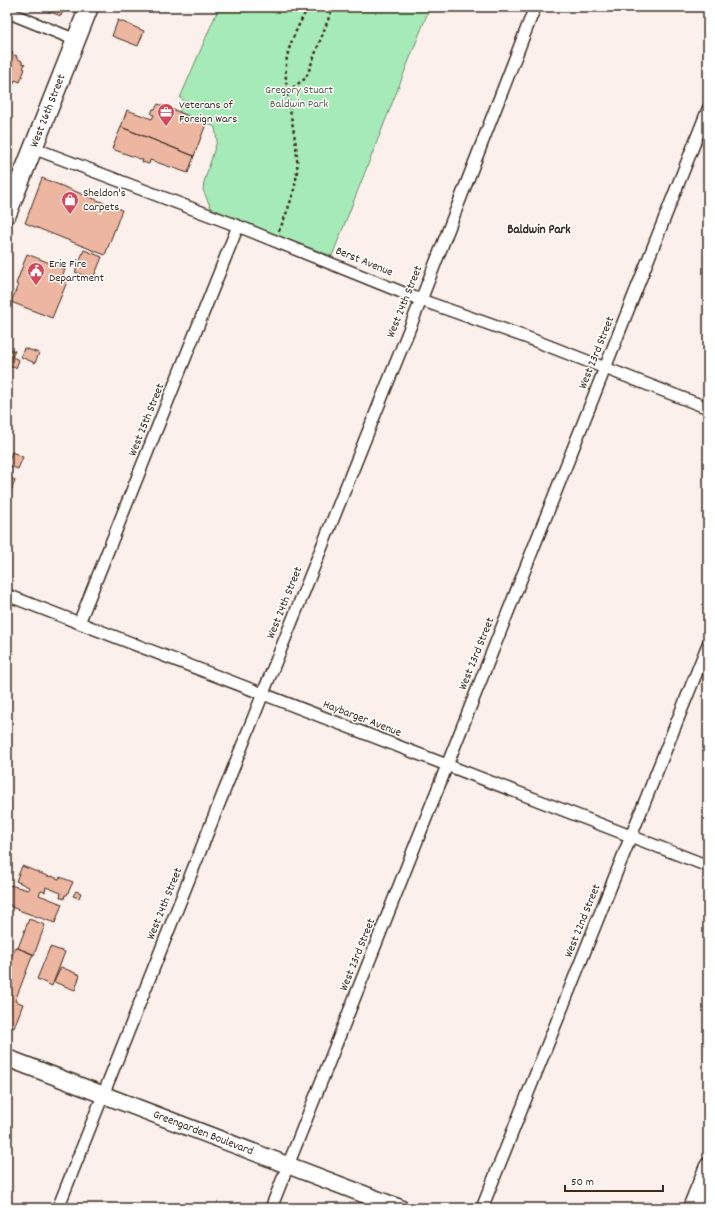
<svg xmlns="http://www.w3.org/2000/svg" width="715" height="1215" font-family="Dekko,sans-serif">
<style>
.green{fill:#a6ebb7;stroke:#708a6a}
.building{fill:#edb6a1;stroke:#3b2a1e}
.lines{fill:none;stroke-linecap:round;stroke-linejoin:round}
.street-casing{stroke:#3b2a1e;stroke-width:14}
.secondary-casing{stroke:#3b2a1e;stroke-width:19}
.primary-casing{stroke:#3b2a1e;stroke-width:21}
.path{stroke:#3b2a1e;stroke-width:2.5;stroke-dasharray:3 3;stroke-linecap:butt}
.street{stroke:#fff;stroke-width:11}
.secondary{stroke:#fff;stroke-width:16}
.primary{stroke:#fff;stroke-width:18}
.labels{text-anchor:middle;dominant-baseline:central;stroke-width:3;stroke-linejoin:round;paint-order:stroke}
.park-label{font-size:12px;fill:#565a44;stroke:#fff}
.poi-label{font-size:12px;fill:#3b2a1e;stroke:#fff;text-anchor:start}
.street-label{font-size:12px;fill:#3b2a1e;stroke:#fff}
.neighbourhood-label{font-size:13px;font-weight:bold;fill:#3b2a1e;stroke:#fff}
</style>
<rect width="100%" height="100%" fill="#fbf0ec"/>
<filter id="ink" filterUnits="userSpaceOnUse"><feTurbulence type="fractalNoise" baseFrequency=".025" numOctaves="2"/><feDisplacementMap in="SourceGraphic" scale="8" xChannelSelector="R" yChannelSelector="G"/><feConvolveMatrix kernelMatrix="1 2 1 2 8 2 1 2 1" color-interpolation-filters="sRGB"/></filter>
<g filter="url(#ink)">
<!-- green -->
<path class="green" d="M 219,7 L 430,7 L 332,256 L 249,225 L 211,208 L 203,190 L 204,182 L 217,141 L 215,127 L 179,112 L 184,100 L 180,98 Z"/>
<!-- building -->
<path class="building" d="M 37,7 L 64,7 L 61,16 Z
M 118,20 L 144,31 L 138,46 L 112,36 Z
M 7,50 L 13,53 L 12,54 L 17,56 L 16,58 L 22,61 L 22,63 L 25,64 L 23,68 L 25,69 L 20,82 L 15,80 L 12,89 L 7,87 Z
M 158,104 L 179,112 L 206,124 L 194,156 L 121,127 L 127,110 L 152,119 L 154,115 L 151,114 L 153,109 L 155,109 Z
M 121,127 L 194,156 L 188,173 L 150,160 L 149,164 L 142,162 L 143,160 L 112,149 Z
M 42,178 L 122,210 L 105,255 L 25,223 Z
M 84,250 L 102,257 L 93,279 L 75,272 Z
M 27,254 L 65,269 L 61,280 L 67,282 L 52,318 L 11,302 L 18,285 L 16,284 Z
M 7,348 L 15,351 L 12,357 L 19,360 L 16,368 L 9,366 L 8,368 L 7,368 Z
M 24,348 L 39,353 L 35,363 L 21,357 Z
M 12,452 L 23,457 L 18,469 L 7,465 Z
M 7,477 L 15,480 L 11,492 L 7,491 Z
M 22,866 L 50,877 L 51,876 L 59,879 L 60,877 L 73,882 L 67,895 L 65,895 L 64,899 L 60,897 L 61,893 L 46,887 L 45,892 L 41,891 L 39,895 L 62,904 L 55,923 L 21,911 L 10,906 L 10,904 L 7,903 L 7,894 L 10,885 L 28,890 L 29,887 L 16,881 Z
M 76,891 L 81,893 L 79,898 L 73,896 Z
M 29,919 L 45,925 L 34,955 L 18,948 Z
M 15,947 L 33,954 L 15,1001 L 23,1004 L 14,1028 L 7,1026 L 7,968 Z
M 50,947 L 65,952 L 52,986 L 37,979 Z
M 61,967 L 80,975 L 75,990 L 54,982 Z"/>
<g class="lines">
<defs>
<path id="street" d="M 7,12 L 76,40
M 33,148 L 238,226 L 421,300 L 528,338 L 708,408
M 7,595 L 708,866
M 79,623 L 238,226
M 58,1208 L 266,686 L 421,300 L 535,7
M 271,1208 L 708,109
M 482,1208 L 708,644"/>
<g id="secondary">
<path id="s1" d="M 7,1058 L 400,1208"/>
<path d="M 691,1208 L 708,1166"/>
</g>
<g id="primary">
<path id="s2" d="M 7,214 L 89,7"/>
</g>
</defs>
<!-- street casing -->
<use href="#street" class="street-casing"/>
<!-- secondary casing -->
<use href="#secondary" class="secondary-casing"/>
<!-- primary casing -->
<use href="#primary" class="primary-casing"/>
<!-- path -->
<path class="path" d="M 288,91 L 306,78 L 331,12
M 279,231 C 289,208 299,183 297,157 C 295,126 284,95 286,64 C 288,44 299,25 308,7"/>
<!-- street -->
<use href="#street" class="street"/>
<!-- secondary -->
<use href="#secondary" class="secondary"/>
<!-- primary -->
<use href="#primary" class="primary"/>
</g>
</g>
<!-- icons -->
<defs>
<symbol id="office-pin" viewBox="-11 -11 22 30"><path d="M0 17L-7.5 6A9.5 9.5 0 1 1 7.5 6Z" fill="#d1495b" stroke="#fff"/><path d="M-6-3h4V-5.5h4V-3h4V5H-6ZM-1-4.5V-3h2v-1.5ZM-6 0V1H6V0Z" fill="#fff"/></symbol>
<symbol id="shop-pin" viewBox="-11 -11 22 30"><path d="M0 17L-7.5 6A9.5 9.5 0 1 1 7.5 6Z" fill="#d1495b" stroke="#fff"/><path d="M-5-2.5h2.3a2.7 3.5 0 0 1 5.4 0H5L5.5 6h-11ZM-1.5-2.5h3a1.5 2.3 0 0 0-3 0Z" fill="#fff"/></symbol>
<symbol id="civic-pin" viewBox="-11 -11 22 30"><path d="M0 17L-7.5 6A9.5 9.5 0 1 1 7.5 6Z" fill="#d1495b" stroke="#fff"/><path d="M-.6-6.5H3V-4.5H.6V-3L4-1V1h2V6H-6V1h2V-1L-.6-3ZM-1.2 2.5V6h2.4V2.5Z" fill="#fff"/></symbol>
</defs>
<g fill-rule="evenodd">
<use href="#office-pin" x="156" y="102" width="20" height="27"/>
<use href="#shop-pin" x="60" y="190" width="20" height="27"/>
<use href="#civic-pin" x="26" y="261" width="20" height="27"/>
</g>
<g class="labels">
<!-- park labels -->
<g class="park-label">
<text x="299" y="90">Gregory Stuart<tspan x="299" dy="14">Baldwin Park</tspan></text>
</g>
<!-- poi labels -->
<g class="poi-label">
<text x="179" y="105">Veterans of<tspan x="179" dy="14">Foreign Wars</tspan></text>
<text x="83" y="193">Sheldon's<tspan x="83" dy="14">Carpets</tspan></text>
<text x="49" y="264">Erie Fire<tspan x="49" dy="14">Department</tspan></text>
</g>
<!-- street labels -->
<g class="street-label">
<text stroke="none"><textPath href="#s2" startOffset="111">West 26th Street</textPath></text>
<text transform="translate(364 262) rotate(22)">Berst Avenue</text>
<text transform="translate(405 302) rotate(-68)">West 24th Street</text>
<text transform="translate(597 353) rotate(-68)">West 23rd Street</text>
<text transform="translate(147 420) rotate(-68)">West 25th Street</text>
<text transform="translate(285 603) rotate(-68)">West 24th Street</text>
<text transform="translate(477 654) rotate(-68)">West 23rd Street</text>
<text transform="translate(362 719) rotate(21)">Haybarger Avenue</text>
<text transform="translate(165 904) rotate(-68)">West 24th Street</text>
<text transform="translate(583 921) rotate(-68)">West 22nd Street</text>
<text transform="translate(358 955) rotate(-68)">West 23rd Street</text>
<text stroke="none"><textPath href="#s1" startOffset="210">Greengarden Boulevard</textPath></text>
</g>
<!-- neighbourhood labels -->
<g class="neighbourhood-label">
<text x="539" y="230">Baldwin Park</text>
</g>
</g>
<!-- margin -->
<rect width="715" height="1215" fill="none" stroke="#fff" stroke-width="24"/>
<rect x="12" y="12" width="691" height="1191" fill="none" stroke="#3b2a1e" stroke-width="1.5" filter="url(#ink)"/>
<!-- scale -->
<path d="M565 1185v6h98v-6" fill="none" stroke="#3b2a1e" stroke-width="2"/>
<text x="571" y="1185" font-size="12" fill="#3b2a1e" stroke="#ffffff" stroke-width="3" paint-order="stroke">50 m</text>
</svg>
